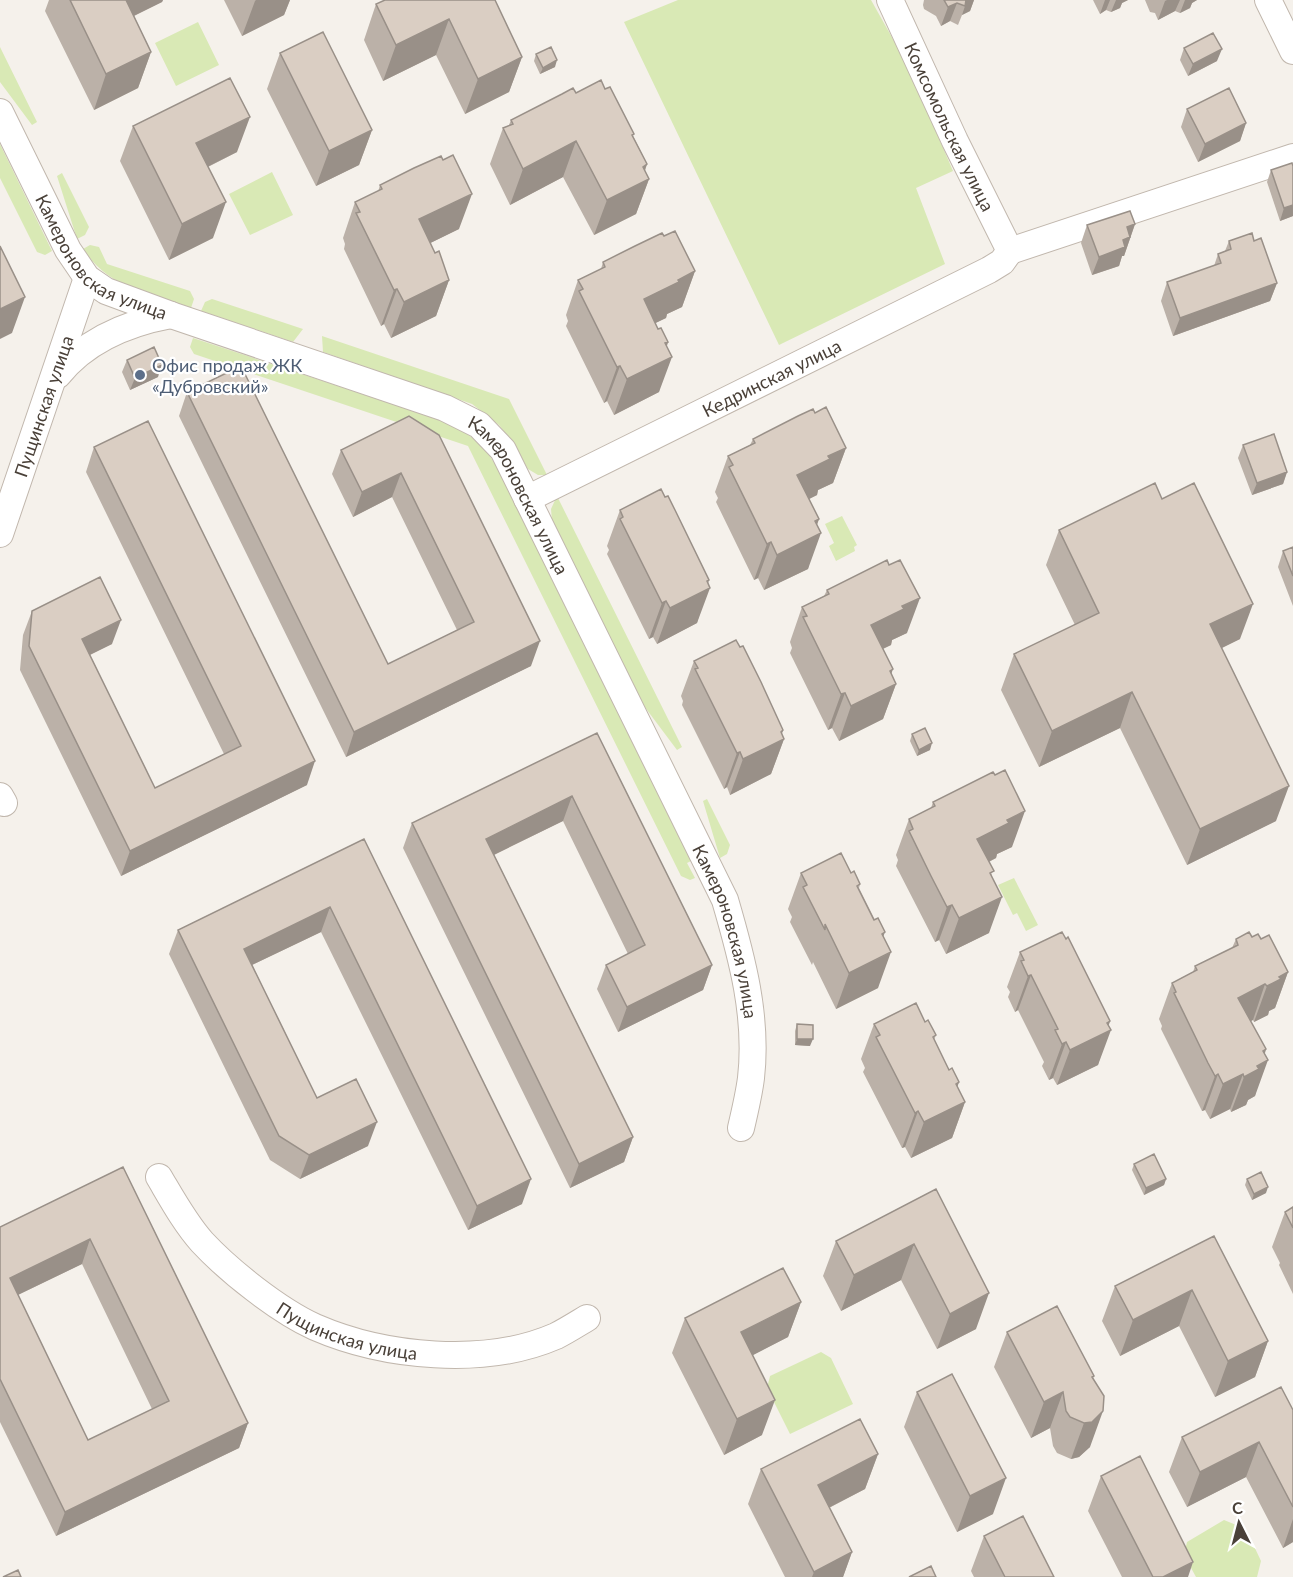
<svg xmlns="http://www.w3.org/2000/svg" width="1293" height="1577" font-family="Lato,sans-serif">
<style>
.green{fill:#d9e9b5}
.lines{fill:none;stroke-linecap:round;stroke-linejoin:round}
.minor-casing{stroke:#c1b7ad;stroke-width:28}
.minor{stroke:#fff;stroke-width:26}
.wall{fill:#bbb1a8;fill-rule:evenodd}
.shaded-wall{fill:#999088}
.building{fill:#dacec3;stroke:#999088;stroke-width:1.5;fill-rule:evenodd}
.service-dot{fill:#5c6f8a;stroke:#fff;stroke-width:2}
.labels{text-anchor:middle;dominant-baseline:central;stroke-width:4.5;stroke-linejoin:round;paint-order:stroke}
.street-label{font-size:18px;fill:#4a4139;stroke:#fff}
.service-label{font-size:18px;fill:#4e5e75;stroke:#fff;text-anchor:start}
</style>
<rect width="100%" height="100%" fill="#f5f1eb"/>
<!-- green -->
<path class="green" d="M 678,0 L 871,0 L 907,64 L 953,171 L 916,188 L 945,264 L 779,345 L 624,22 Z
M 198,22 L 219,65 L 176,86 L 155,43 Z
M 0,47 L 37,122 L 32,125 L 0,82 Z
M 0,144 L 52,251 L 45,255 L 37,252 L 0,178 Z
M 272,172 L 293,215 L 250,235 L 229,194 Z
M 62,173 L 89,227 L 85,235 L 77,239 L 57,176 Z
M 90,245 L 99,247 L 107,264 L 190,291 L 194,299 L 191,308 C 149,294 109,288 83,249 Z
M 212,299 L 303,329 L 293,342 L 201,311 L 205,302 Z
M 322,336 L 509,399 L 547,475 L 538,475 L 528,469 L 513,443 L 499,425 L 472,404 L 323,352 Z
M 193,338 L 444,421 C 467,433 481,440 495,464 L 691,861 L 687,863 L 695,878 L 690,880 L 681,876 L 468,446 L 194,354 L 190,347 Z
M 557,496 L 682,747 L 677,750 L 644,706 L 552,521 L 551,509 Z
M 842,516 L 857,545 L 854,547 L 855,551 L 836,561 L 829,546 L 834,543 L 825,524 Z
M 707,799 L 730,845 L 727,854 L 720,858 L 703,801 Z
M 1014,878 L 1038,925 L 1026,931 L 1017,913 L 1013,915 L 998,885 Z
M 821,1352 L 831,1358 L 853,1404 L 790,1434 L 767,1388 L 770,1376 Z
M 1224,1520 L 1246,1529 L 1261,1561 L 1257,1577 L 1196,1577 L 1184,1555 L 1187,1542 Z"/>
<g class="lines">
<defs>
<g id="minor">
<path id="s1" d="M 890,0 L 955,141 L 1010,251"/>
<path d="M 1268,0 L 1293,51"/>
<path id="s2" d="M 0,112 L 68,250 L 87,278 L 106,291 L 171,315 L 445,408 L 479,425 L 503,450 L 725,900 C 742,958 758,1017 751,1078 C 749,1094 745,1111 741,1128"/>
<path d="M 1010,251 L 1293,157"/>
<path d="M 58,375 C 86,340 128,323 171,315"/>
<path id="s3" d="M 527,499 L 989,270 L 1002,262 L 1010,251"/>
<path id="s4" d="M 0,534 L 87,278"/>
<path d="M 0,796 L 4,803"/>
<path id="s5" d="M 159,1177 C 172,1199 185,1223 202,1242 C 229,1271 278,1310 315,1327 C 384,1357 485,1367 556,1336 C 566,1331 577,1324 587,1318"/>
</g>
</defs>
<!-- minor casing -->
<use href="#minor" class="minor-casing"/>
<!-- minor -->
<use href="#minor" class="minor"/>
</g>
<!-- wall -->
<path class="wall" d="M 49,0 L 163,0 L 162,2 L 134,16 L 151,52 L 138,88 L 94,110 L 45,11 Z
M 224,0 L 290,0 L 284,15 L 242,36 Z
M 495,0 L 522,57 L 509,92 L 465,114 L 436,55 L 383,81 L 364,40 L 376,4 Z
M 924,0 L 974,0 L 970,11 L 962,15 L 958,25 L 950,21 L 941,26 L 936,16 L 924,9 L 923,5 Z
M 1093,0 L 1128,0 L 1122,3 L 1120,8 L 1111,12 L 1106,10 L 1100,14 Z
M 1145,0 L 1197,0 L 1192,3 L 1190,8 L 1180,13 L 1175,11 L 1158,20 L 1155,13 L 1150,12 Z
M 1184,48 L 1217,61 L 1188,76 L 1180,60 Z
M 280,53 L 372,130 L 359,165 L 316,186 L 267,89 Z
M 536,54 L 555,67 L 540,74 L 534,61 Z
M 605,89 L 634,134 L 633,136 L 647,164 L 645,171 L 649,179 L 636,214 L 594,235 L 563,177 L 510,205 L 490,164 L 503,128 L 509,125 L 511,120 L 576,93 Z
M 1187,109 L 1246,123 L 1240,141 L 1198,162 L 1181,127 Z
M 133,126 L 237,152 L 208,167 L 213,238 L 169,260 L 120,161 Z
M 1271,170 L 1293,216 L 1280,221 L 1267,182 Z
M 380,185 L 459,229 L 430,243 L 449,280 L 436,316 L 391,338 L 384,324 L 381,326 L 344,249 L 345,244 L 343,238 L 355,202 L 378,192 Z
M 1135,224 L 1124,256 L 1122,256 L 1119,266 L 1092,275 L 1081,243 L 1087,225 Z
M 664,236 L 695,271 L 682,307 L 667,314 L 666,318 L 655,323 L 658,329 L 668,342 L 667,346 L 659,392 L 614,415 L 607,401 L 604,403 L 566,326 L 568,321 L 566,315 L 578,280 L 601,269 L 603,262 Z
M 1229,241 L 1254,241 L 1277,283 L 1270,301 L 1173,336 L 1161,301 L 1167,282 L 1214,266 L 1218,254 L 1225,251 Z
M 127,360 L 158,377 L 130,390 L 122,372 Z
M 187,392 L 388,664 L 457,630 L 392,497 L 353,517 L 332,474 L 341,450 L 409,416 L 531,666 L 346,757 L 179,416 Z
M 815,413 L 846,448 L 833,483 L 818,490 L 817,495 L 809,499 L 819,519 L 817,525 L 808,569 L 764,590 L 758,578 L 754,580 L 716,502 L 718,498 L 715,492 L 728,456 L 750,445 L 753,439 Z
M 1243,445 L 1287,472 L 1283,484 L 1252,495 L 1238,458 Z
M 94,447 L 307,785 L 121,876 L 20,670 L 23,635 L 32,611 L 112,644 L 90,655 L 155,788 L 224,754 L 86,472 Z
M 1162,499 L 1240,639 L 1222,648 L 1276,821 L 1187,865 L 1120,728 L 1039,767 L 1001,690 L 1014,654 L 1075,625 L 1046,565 L 1059,530 Z
M 620,510 L 708,583 L 697,623 L 657,644 L 653,637 L 649,639 L 607,554 L 609,550 L 607,546 Z
M 1293,547 L 1293,606 L 1278,567 L 1283,551 Z
M 827,590 L 907,633 L 892,640 L 891,645 L 883,649 L 891,674 L 896,684 L 883,719 L 839,741 L 832,728 L 828,730 L 790,653 L 792,648 L 790,642 L 802,607 L 824,596 Z
M 694,661 L 783,730 L 782,734 L 784,739 L 771,774 L 730,795 L 727,787 L 724,789 L 682,705 L 683,701 L 681,696 Z
M 597,733 L 712,965 L 703,990 L 618,1032 L 597,989 L 606,965 L 628,954 L 563,821 L 494,855 L 633,1137 L 624,1162 L 570,1188 L 403,848 L 412,823 Z
M 912,734 L 930,750 L 917,756 L 910,741 Z
M 933,802 L 1012,847 L 997,854 L 996,858 L 989,862 L 992,877 L 989,933 L 946,954 L 939,940 L 935,942 L 896,866 L 898,860 L 896,855 L 909,819 L 931,808 Z
M 364,839 L 522,1204 L 468,1230 L 321,932 L 252,965 L 317,1098 L 368,1146 L 300,1179 L 270,1160 L 169,954 L 178,930 Z
M 801,873 L 851,873 L 860,884 L 859,888 L 883,936 L 878,988 L 836,1009 L 813,962 L 812,965 L 790,922 L 792,917 L 788,909 Z
M 1252,937 L 1261,939 L 1288,972 L 1275,1008 L 1269,1011 L 1268,1015 L 1254,1022 L 1253,1020 L 1250,1021 L 1266,1049 L 1255,1096 L 1248,1100 L 1246,1105 L 1231,1112 L 1230,1109 L 1210,1119 L 1205,1110 L 1202,1111 L 1161,1029 L 1162,1026 L 1159,1019 L 1172,983 L 1193,972 L 1195,966 L 1232,948 L 1236,939 Z
M 1020,952 L 1110,1021 L 1098,1065 L 1057,1085 L 1053,1078 L 1049,1080 L 1042,1066 L 1044,1062 L 1018,1010 L 1015,1012 L 1008,997 L 1010,992 L 1007,987 Z
M 925,1022 L 936,1035 L 934,1040 L 949,1070 L 959,1082 L 957,1087 L 965,1102 L 952,1138 L 911,1158 L 905,1147 L 902,1148 L 863,1072 L 865,1068 L 861,1059 L 874,1024 Z
M 797,1024 L 810,1046 L 795,1045 L 795,1031 Z
M 1134,1164 L 1166,1179 L 1164,1185 L 1144,1195 L 1132,1170 Z
M 123,1167 L 248,1423 L 239,1448 L 56,1536 L 0,1422 L 0,1227 ZM 82,1264 L 152,1409 L 88,1440 L 18,1295 Z
M 1247,1179 L 1266,1193 L 1252,1200 L 1245,1185 Z
M 936,1189 L 976,1329 L 937,1349 L 901,1280 L 841,1311 L 823,1276 L 836,1241 Z
M 1293,1207 L 1293,1294 L 1279,1265 L 1280,1263 L 1272,1247 L 1285,1212 Z
M 1214,1236 L 1268,1341 L 1255,1377 L 1215,1397 L 1179,1326 L 1120,1356 L 1102,1321 L 1115,1286 Z
M 801,1302 L 788,1337 L 752,1355 L 762,1435 L 724,1455 L 672,1353 L 685,1318 Z
M 1007,1332 L 1094,1376 L 1093,1379 L 1090,1447 L 1079,1457 L 1071,1459 L 1057,1453 L 1053,1446 L 1050,1428 L 1031,1438 L 994,1367 Z
M 917,1392 L 993,1514 L 957,1532 L 904,1427 Z
M 1293,1410 L 1293,1542 L 1283,1548 L 1246,1477 L 1187,1507 L 1169,1472 L 1182,1437 Z
M 878,1454 L 865,1489 L 829,1508 L 852,1552 L 843,1577 L 785,1577 L 748,1504 L 761,1469 Z
M 1101,1476 L 1188,1577 L 1122,1577 L 1088,1511 Z
M 984,1536 L 1054,1577 L 974,1577 L 971,1571 Z"/>
<!-- shaded-wall -->
<path class="shaded-wall" d="M 120,0 L 163,0 L 162,2 L 109,28 Z
M 256,0 L 290,0 L 284,15 L 242,36 L 255,1 Z
M 966,0 L 974,0 L 970,11 L 962,15 L 965,6 Z
M 1105,0 L 1110,0 L 1106,10 L 1100,14 Z
M 1116,0 L 1128,0 L 1122,3 L 1120,8 L 1111,12 Z
M 1167,0 L 1180,0 L 1175,11 L 1158,20 L 1165,1 Z
M 1185,0 L 1197,0 L 1192,3 L 1190,8 L 1180,13 Z
M 957,3 L 950,21 L 941,26 L 948,7 Z
M 449,19 L 436,55 L 383,81 L 396,45 Z
M 1222,49 L 1217,61 L 1188,76 L 1193,64 Z
M 151,52 L 138,88 L 94,110 L 106,74 Z
M 522,57 L 509,92 L 465,114 L 478,79 Z
M 557,60 L 555,67 L 540,74 L 543,68 Z
M 250,117 L 237,152 L 183,179 L 196,143 Z
M 1246,123 L 1240,141 L 1198,162 L 1205,144 Z
M 372,130 L 359,165 L 316,186 L 329,151 Z
M 576,141 L 563,177 L 510,205 L 523,169 Z
M 647,164 L 640,183 L 649,179 L 636,214 L 594,235 L 607,200 L 643,167 Z
M 472,194 L 459,229 L 406,255 L 419,219 Z
M 226,202 L 213,238 L 169,260 L 182,224 Z
M 1293,205 L 1293,216 L 1280,221 L 1284,208 Z
M 1135,224 L 1124,256 L 1122,256 L 1119,266 L 1092,275 L 1099,257 L 1127,227 Z
M 695,271 L 682,307 L 667,314 L 666,318 L 631,335 L 644,299 Z
M 449,280 L 436,316 L 391,338 L 404,302 Z
M 1277,283 L 1270,301 L 1173,336 L 1180,318 Z
M 397,289 L 384,324 L 381,326 L 394,290 Z
M 25,297 L 12,333 L 0,339 L 0,309 Z
M 668,342 L 661,362 L 672,357 L 659,392 L 614,415 L 627,379 L 665,343 Z
M 162,365 L 158,377 L 130,390 L 135,378 Z
M 620,366 L 607,401 L 604,403 L 617,367 Z
M 846,448 L 833,483 L 818,490 L 817,495 L 785,511 L 797,475 L 828,456 Z
M 1287,472 L 1283,484 L 1252,495 L 1257,483 Z
M 401,473 L 392,497 L 353,517 L 362,492 Z
M 819,519 L 812,537 L 821,533 L 808,569 L 764,590 L 777,555 L 815,521 Z
M 771,542 L 758,578 L 754,580 L 767,544 Z
M 709,580 L 706,590 L 710,588 L 697,623 L 657,644 L 670,608 Z
M 920,598 L 907,633 L 892,640 L 891,645 L 858,660 L 871,625 L 902,606 Z
M 666,601 L 653,637 L 649,639 L 662,603 Z
M 1253,604 L 1240,639 L 1197,660 L 1210,624 Z
M 121,620 L 112,644 L 73,663 L 82,639 Z
M 540,641 L 531,666 L 346,757 L 354,732 Z
M 893,669 L 886,689 L 896,684 L 883,719 L 839,741 L 851,706 L 890,671 Z
M 1132,692 L 1120,728 L 1039,767 L 1052,731 Z
M 845,693 L 832,728 L 828,730 L 841,694 Z
M 783,730 L 779,741 L 784,739 L 771,774 L 730,795 L 743,759 Z
M 932,743 L 930,750 L 917,756 L 919,750 Z
M 740,752 L 727,787 L 724,789 L 737,753 Z
M 315,761 L 307,785 L 121,876 L 130,851 Z
M 1289,786 L 1276,821 L 1187,865 L 1200,829 Z
M 572,796 L 563,821 L 477,863 L 486,839 Z
M 1025,811 L 1012,847 L 997,854 L 996,858 L 964,874 L 977,839 L 1007,820 Z
M 1002,897 L 989,933 L 946,954 L 959,918 Z
M 952,905 L 939,940 L 935,942 L 947,907 Z
M 330,907 L 321,932 L 235,973 L 244,949 Z
M 885,932 L 874,961 L 891,952 L 878,988 L 836,1009 L 849,973 L 882,934 Z
M 712,965 L 703,990 L 618,1032 L 627,1007 Z
M 1288,972 L 1275,1008 L 1269,1011 L 1268,1015 L 1254,1022 L 1267,986 L 1279,977 Z
M 1031,975 L 1018,1010 L 1015,1012 L 1028,976 Z
M 1265,984 L 1253,1020 L 1225,1034 L 1238,998 Z
M 1110,1021 L 1106,1032 L 1111,1030 L 1098,1065 L 1057,1085 L 1070,1050 Z
M 797,1039 L 813,1039 L 810,1046 L 795,1045 Z
M 1066,1042 L 1053,1078 L 1049,1080 L 1062,1044 Z
M 1266,1049 L 1261,1064 L 1268,1060 L 1255,1096 L 1248,1100 L 1246,1105 L 1231,1112 L 1244,1077 L 1263,1051 Z
M 1218,1074 L 1205,1110 L 1202,1111 L 1215,1076 Z
M 1243,1074 L 1230,1109 L 1210,1119 L 1223,1084 Z
M 959,1082 L 949,1110 L 965,1102 L 952,1138 L 911,1158 L 924,1122 L 956,1084 Z
M 918,1111 L 905,1147 L 902,1148 L 915,1113 Z
M 377,1122 L 368,1146 L 300,1179 L 309,1155 Z
M 633,1137 L 624,1162 L 570,1188 L 579,1164 Z
M 531,1179 L 522,1204 L 468,1230 L 477,1206 Z
M 1166,1179 L 1164,1185 L 1144,1195 L 1146,1188 Z
M 1268,1187 L 1266,1193 L 1252,1200 L 1254,1194 Z
M 90,1239 L 82,1264 L 1,1303 L 10,1278 Z
M 914,1244 L 901,1280 L 841,1311 L 854,1275 Z
M 1192,1290 L 1179,1326 L 1120,1356 L 1133,1320 Z
M 989,1293 L 976,1329 L 937,1349 L 950,1314 Z
M 801,1302 L 788,1337 L 728,1368 L 741,1332 Z
M 1268,1341 L 1255,1377 L 1215,1397 L 1228,1361 Z
M 1063,1392 L 1050,1428 L 1031,1438 L 1044,1402 Z
M 775,1400 L 762,1435 L 724,1455 L 737,1419 Z
M 1103,1411 L 1090,1447 L 1079,1457 L 1071,1459 L 1084,1423 Z
M 248,1423 L 239,1448 L 56,1536 L 65,1512 Z
M 1259,1442 L 1246,1477 L 1187,1507 L 1200,1472 Z
M 878,1454 L 865,1489 L 805,1520 L 818,1485 Z
M 1006,1478 L 993,1514 L 957,1532 L 970,1496 Z
M 1293,1519 L 1293,1542 L 1283,1548 Z
M 852,1552 L 843,1577 L 812,1577 L 814,1572 Z
M 1193,1562 L 1188,1577 L 1163,1577 Z"/>
<!-- building -->
<path class="building" d="M 70,0 L 126,0 L 151,52 L 106,74 Z
M 385,0 L 495,0 L 522,57 L 478,79 L 449,19 L 396,45 L 376,4 Z
M 944,0 L 966,0 L 965,6 L 957,3 L 948,7 Z
M 323,32 L 372,130 L 329,151 L 280,53 Z
M 1213,33 L 1222,49 L 1193,64 L 1184,48 Z
M 551,47 L 557,60 L 543,68 L 536,54 Z
M 230,78 L 250,117 L 196,143 L 226,202 L 182,224 L 133,126 Z
M 601,80 L 605,89 L 610,87 L 634,134 L 632,135 L 647,164 L 643,167 L 649,179 L 607,200 L 576,141 L 523,169 L 503,128 L 513,124 L 511,120 L 562,94 L 573,88 L 576,93 Z
M 1229,88 L 1246,123 L 1205,144 L 1187,109 Z
M 453,155 L 472,194 L 419,219 L 435,253 L 439,251 L 449,280 L 404,302 L 397,289 L 394,290 L 356,213 L 360,212 L 355,202 L 382,189 L 380,185 L 414,168 L 441,156 L 443,160 Z
M 1292,163 L 1293,166 L 1293,205 L 1284,208 L 1271,170 Z
M 1130,211 L 1135,224 L 1127,227 L 1130,237 L 1123,240 L 1125,247 L 1099,257 L 1087,225 Z
M 675,231 L 695,271 L 678,280 L 679,282 L 644,299 L 658,329 L 661,328 L 668,342 L 665,343 L 672,357 L 627,379 L 620,366 L 617,367 L 579,291 L 583,289 L 578,280 L 605,267 L 603,262 L 635,246 L 662,233 L 664,236 Z
M 1252,233 L 1254,241 L 1261,238 L 1277,283 L 1180,318 L 1167,282 L 1221,263 L 1218,254 L 1231,249 L 1229,241 Z
M 0,246 L 25,297 L 0,309 Z
M 154,347 L 162,365 L 135,378 L 127,360 Z
M 241,366 L 388,664 L 474,622 L 401,473 L 362,492 L 341,450 L 409,416 L 439,435 L 540,641 L 354,732 L 187,392 Z
M 826,407 L 846,448 L 828,456 L 830,459 L 797,475 L 819,519 L 815,521 L 821,533 L 777,555 L 771,542 L 767,544 L 729,467 L 733,465 L 728,456 L 755,443 L 753,439 L 798,416 L 813,409 L 815,413 Z
M 148,421 L 315,761 L 130,851 L 29,646 L 32,611 L 100,577 L 121,620 L 82,639 L 155,788 L 241,746 L 94,447 Z
M 1274,434 L 1287,472 L 1257,483 L 1243,445 Z
M 1155,483 L 1162,499 L 1194,483 L 1253,604 L 1210,624 L 1289,786 L 1200,829 L 1132,692 L 1052,731 L 1014,654 L 1099,613 L 1059,530 Z
M 661,489 L 665,497 L 668,496 L 675,510 L 709,580 L 707,581 L 710,588 L 670,608 L 666,601 L 662,603 L 620,519 L 623,517 L 620,510 Z
M 1293,547 L 1293,576 L 1283,551 Z
M 887,560 L 889,565 L 900,560 L 920,598 L 902,606 L 904,609 L 871,625 L 893,669 L 890,671 L 896,684 L 851,706 L 845,693 L 841,694 L 803,617 L 807,616 L 802,607 L 829,594 L 827,590 Z
M 736,640 L 740,647 L 743,646 L 761,682 L 783,730 L 781,732 L 784,739 L 743,759 L 740,752 L 737,753 L 695,669 L 698,668 L 694,661 Z
M 925,728 L 932,743 L 919,750 L 912,734 Z
M 597,733 L 712,965 L 627,1007 L 606,965 L 645,945 L 572,796 L 486,839 L 633,1137 L 579,1164 L 412,823 Z
M 1005,770 L 1025,811 L 1007,820 L 1009,823 L 977,839 L 994,871 L 990,873 L 1002,897 L 959,918 L 952,905 L 947,907 L 931,876 L 909,831 L 913,829 L 909,819 L 935,806 L 933,802 L 993,772 L 995,775 Z
M 364,839 L 531,1179 L 477,1206 L 330,907 L 244,949 L 317,1098 L 356,1079 L 377,1122 L 309,1155 L 279,1136 L 178,930 Z
M 841,853 L 851,873 L 854,871 L 860,884 L 857,886 L 874,920 L 878,918 L 885,932 L 882,934 L 891,952 L 849,973 L 825,924 L 825,930 L 803,887 L 807,885 L 801,873 Z
M 1062,932 L 1066,939 L 1068,937 L 1110,1021 L 1107,1023 L 1111,1030 L 1070,1050 L 1066,1042 L 1062,1044 L 1055,1030 L 1058,1029 L 1031,975 L 1028,976 L 1021,961 L 1024,960 L 1020,952 Z
M 1249,932 L 1252,937 L 1258,934 L 1261,939 L 1269,935 L 1288,972 L 1279,977 L 1281,979 L 1267,986 L 1265,984 L 1238,998 L 1266,1049 L 1263,1051 L 1268,1060 L 1257,1066 L 1259,1069 L 1244,1077 L 1243,1074 L 1223,1084 L 1218,1074 L 1215,1076 L 1208,1063 L 1174,993 L 1176,992 L 1172,983 L 1197,970 L 1195,966 L 1238,945 L 1236,939 Z
M 916,1003 L 925,1022 L 928,1020 L 936,1035 L 933,1037 L 949,1070 L 952,1068 L 959,1082 L 956,1084 L 965,1102 L 924,1122 L 918,1111 L 915,1113 L 876,1037 L 880,1035 L 874,1024 Z
M 797,1024 L 813,1025 L 813,1039 L 797,1039 Z
M 1154,1154 L 1166,1179 L 1146,1188 L 1134,1164 Z
M 123,1167 L 248,1423 L 65,1512 L 0,1379 L 0,1227 ZM 90,1239 L 169,1401 L 88,1440 L 10,1278 Z
M 1261,1172 L 1268,1187 L 1254,1194 L 1247,1179 Z
M 936,1189 L 989,1293 L 950,1314 L 914,1244 L 854,1275 L 836,1241 Z
M 1293,1207 L 1293,1228 L 1285,1212 Z
M 1214,1236 L 1268,1341 L 1228,1361 L 1192,1290 L 1133,1320 L 1115,1286 Z
M 783,1268 L 801,1302 L 741,1332 L 775,1400 L 737,1419 L 685,1318 Z
M 1057,1306 L 1094,1376 L 1092,1377 L 1104,1396 L 1103,1411 L 1092,1422 L 1084,1423 L 1070,1417 L 1066,1411 L 1063,1392 L 1044,1402 L 1007,1332 Z
M 952,1374 L 1006,1478 L 970,1496 L 917,1392 Z
M 1281,1387 L 1293,1410 L 1293,1507 L 1259,1442 L 1200,1472 L 1182,1437 Z
M 860,1419 L 878,1454 L 818,1485 L 852,1552 L 814,1572 L 761,1469 Z
M 1140,1456 L 1193,1562 L 1163,1577 L 1153,1577 L 1101,1476 Z
M 1023,1516 L 1054,1577 L 1005,1577 L 984,1536 Z
M 931,1566 L 936,1577 L 909,1577 Z
M 18,1570 L 21,1577 L 3,1577 Z"/>
<!-- markers -->
<circle class="service-dot" cx="140" cy="375" r="6"/>
<g class="labels">
<!-- street labels -->
<g class="street-label">
<text stroke="none"><textPath href="#s1" startOffset="140">Комсомольская улица</textPath></text>
<text stroke="none"><textPath href="#s2" startOffset="184">Камероновская улица</textPath></text>
<text stroke="none"><textPath href="#s3" startOffset="273">Кедринская улица</textPath></text>
<text stroke="none"><textPath href="#s4" startOffset="135">Пущинская улица</textPath></text>
<text stroke="none"><textPath href="#s2" startOffset="688">Камероновская улица</textPath></text>
<text stroke="none"><textPath href="#s2" startOffset="1174">Камероновская улица</textPath></text>
<text stroke="none"><textPath href="#s5" startOffset="252">Пущинская улица</textPath></text>
</g>
<!-- service labels -->
<g class="service-label">
<text x="152" y="365">Офис продаж ЖК<tspan x="152" dy="21">«Дубровский»</tspan></text>
</g>
</g>
<!-- north arrow -->
<g transform="translate(1239 1523) rotate(354)" stroke="#ffffff" stroke-width="4.5" paint-order="stroke">
<path d="M0-4.5L10 22L0 15L-10 22Z" fill="#4a4139"/>
<text y="-9" font-size="16" font-weight="bold" text-anchor="middle" fill="#4a4139">С</text>
</g>
</svg>
